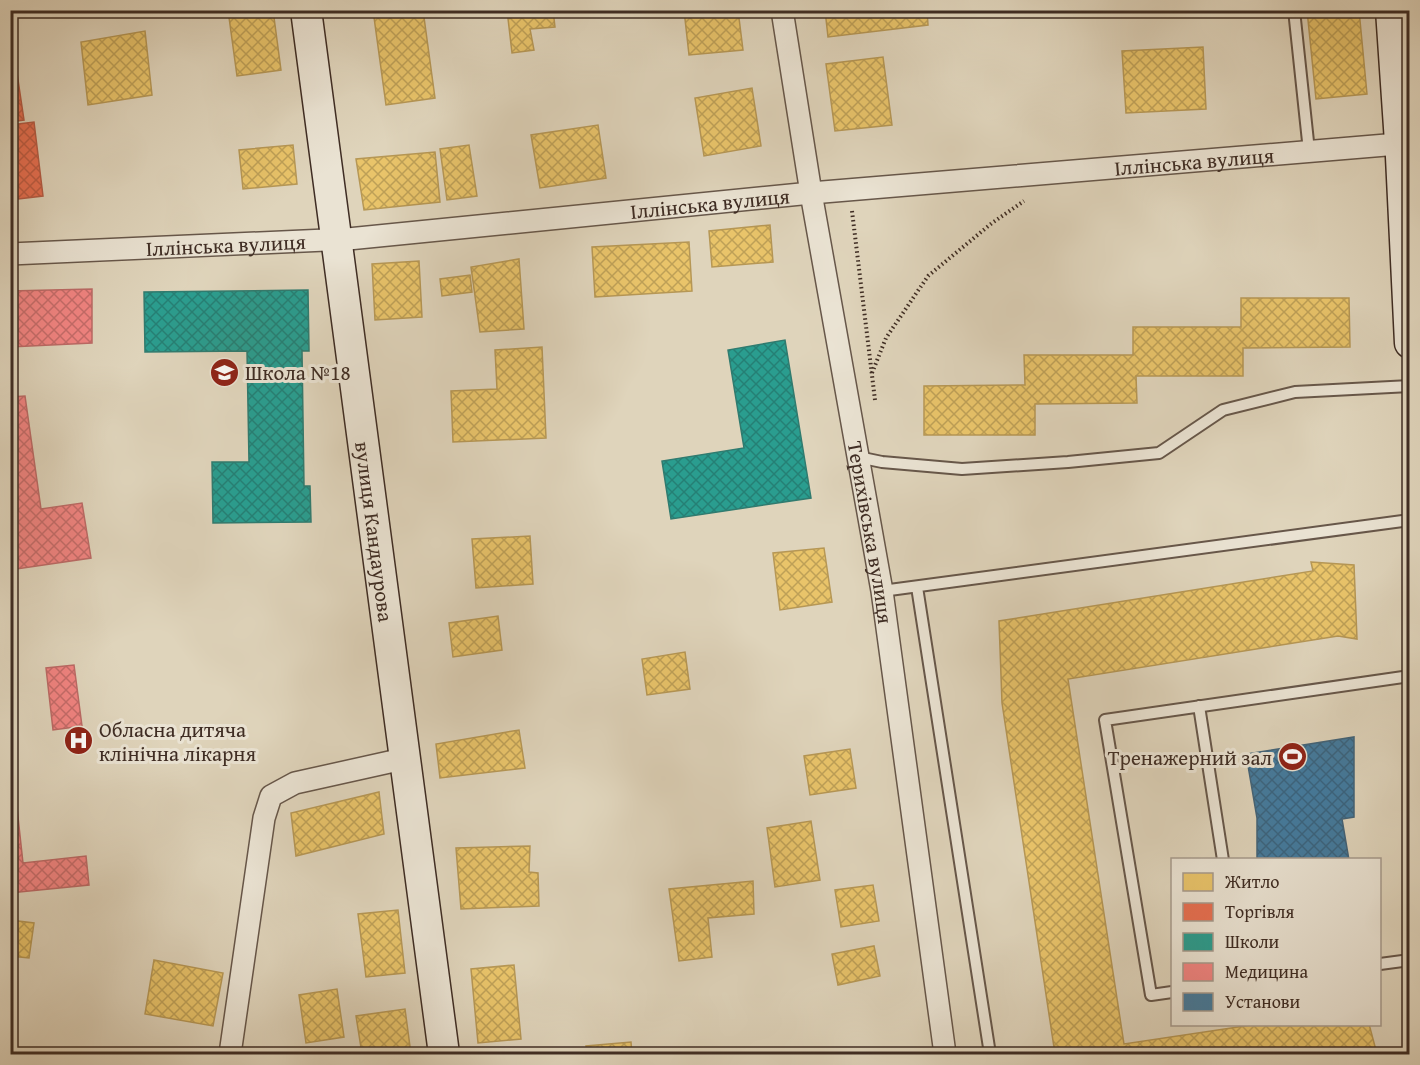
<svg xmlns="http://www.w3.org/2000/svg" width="1420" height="1065" font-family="'Gentium Book Plus',serif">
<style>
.homes{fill:url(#homes-cross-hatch);stroke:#b69755;stroke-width:1.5}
.shops{fill:url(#shops-cross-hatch);stroke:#b55b44;stroke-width:1.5}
.schools{fill:url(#schools-cross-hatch);stroke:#307b6f;stroke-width:1.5}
.health{fill:url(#health-cross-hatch);stroke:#bc6a66;stroke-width:1.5}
.public{fill:url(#public-cross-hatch);stroke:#436479;stroke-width:1.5}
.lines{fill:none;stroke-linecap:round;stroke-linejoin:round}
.lane-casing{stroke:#67574a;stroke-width:14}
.street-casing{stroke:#67574a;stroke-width:24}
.secondary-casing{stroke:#3f2d24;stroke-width:33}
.path{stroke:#3f2d24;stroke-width:4;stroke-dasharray:1.5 3;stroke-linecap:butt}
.lane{stroke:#eae3d3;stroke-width:10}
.street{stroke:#eae3d3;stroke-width:21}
.secondary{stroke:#eae3d3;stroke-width:30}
.labels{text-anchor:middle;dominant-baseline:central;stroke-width:6;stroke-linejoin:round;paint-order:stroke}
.street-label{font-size:21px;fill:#3f2d24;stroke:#eae3d3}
.poi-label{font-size:21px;fill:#3f2d24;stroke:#eae3d3;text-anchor:start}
</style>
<defs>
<pattern id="homes-cross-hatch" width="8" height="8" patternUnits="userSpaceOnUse" patternTransform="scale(1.5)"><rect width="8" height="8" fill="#e9c46a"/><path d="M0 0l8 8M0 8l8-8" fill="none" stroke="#bea057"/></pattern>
<pattern id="shops-cross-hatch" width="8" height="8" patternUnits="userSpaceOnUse" patternTransform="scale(1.5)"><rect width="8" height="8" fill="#e76f51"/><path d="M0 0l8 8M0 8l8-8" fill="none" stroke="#bd5c43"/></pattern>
<pattern id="schools-cross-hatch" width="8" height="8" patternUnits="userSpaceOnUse" patternTransform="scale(1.5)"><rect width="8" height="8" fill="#2a9d8f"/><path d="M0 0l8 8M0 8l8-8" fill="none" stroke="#258075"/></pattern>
<pattern id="health-cross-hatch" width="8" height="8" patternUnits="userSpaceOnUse" patternTransform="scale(1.5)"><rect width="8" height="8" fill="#f28482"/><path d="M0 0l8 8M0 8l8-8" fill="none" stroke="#c56c6a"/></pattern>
<pattern id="public-cross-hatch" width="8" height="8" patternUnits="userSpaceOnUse" patternTransform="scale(1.5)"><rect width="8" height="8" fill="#457b9d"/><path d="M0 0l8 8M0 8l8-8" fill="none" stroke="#3b6580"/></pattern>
</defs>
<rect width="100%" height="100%" fill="#dfd4bb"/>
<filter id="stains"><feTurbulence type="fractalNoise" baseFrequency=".00333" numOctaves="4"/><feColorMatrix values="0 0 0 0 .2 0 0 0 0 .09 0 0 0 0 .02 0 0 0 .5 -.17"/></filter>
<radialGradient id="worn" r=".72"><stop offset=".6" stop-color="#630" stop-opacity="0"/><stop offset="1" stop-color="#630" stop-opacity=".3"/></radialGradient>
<!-- homes -->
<path class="homes" d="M 228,10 L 273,10 L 281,70 L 237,76 Z
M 373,10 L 423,10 L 435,98 L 386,105 Z
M 507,10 L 553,10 L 555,27 L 530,29 L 534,50 L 512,53 Z
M 684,10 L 738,10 L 743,50 L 689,55 Z
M 825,10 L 927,10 L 928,25 L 828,37 Z
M 1307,10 L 1359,10 L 1367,94 L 1316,99 Z
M 145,31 L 152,95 L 88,105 L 81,42 Z
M 1203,47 L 1206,109 L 1126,113 L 1122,51 Z
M 883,57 L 892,125 L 835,131 L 826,64 Z
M 752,88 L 761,146 L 704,156 L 695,98 Z
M 598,125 L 606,178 L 540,188 L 531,135 Z
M 293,145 L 297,184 L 243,189 L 239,150 Z
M 469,145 L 477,196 L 447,200 L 440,149 Z
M 435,152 L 440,202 L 364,210 L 356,159 Z
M 770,225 L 773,262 L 712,267 L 709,231 Z
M 689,242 L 692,291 L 595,297 L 592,247 Z
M 519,259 L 524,329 L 480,332 L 471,267 Z
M 419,261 L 422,317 L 375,320 L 372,264 Z
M 470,275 L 472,292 L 442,296 L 440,279 Z
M 1241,298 L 1349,298 L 1350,347 L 1243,348 L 1243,376 L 1136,376 L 1137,403 L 1035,404 L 1035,435 L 924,435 L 924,386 L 1025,385 L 1024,355 L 1133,355 L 1133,327 L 1241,327 Z
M 542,347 L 546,438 L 453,442 L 451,391 L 497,389 L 495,350 Z
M 530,536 L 533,584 L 476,588 L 472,539 Z
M 824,548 L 832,602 L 780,610 L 773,553 Z
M 1311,562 L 1354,565 L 1357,639 L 1338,636 L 1068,679 L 1124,1044 L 1258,1024 L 1369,1024 L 1377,1054 L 1055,1054 L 1002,703 L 999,621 L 1313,571 Z
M 498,616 L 502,650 L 453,657 L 449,623 Z
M 685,652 L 690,689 L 647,695 L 642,659 Z
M 519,730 L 525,768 L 440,778 L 436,744 Z
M 850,749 L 856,788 L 810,795 L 804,756 Z
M 379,792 L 384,834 L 296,856 L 291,813 Z
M 811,821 L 820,880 L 775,887 L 767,828 Z
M 530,846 L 529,872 L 538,873 L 539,906 L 461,909 L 456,848 Z
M 753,881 L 754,914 L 708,918 L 712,957 L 679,961 L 669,889 Z
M 873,885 L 879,921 L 841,927 L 835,890 Z
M 398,910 L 405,973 L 366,977 L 358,914 Z
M 10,920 L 34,923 L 29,958 L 10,956 Z
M 874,946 L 880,976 L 838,985 L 832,954 Z
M 154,960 L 223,973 L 213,1026 L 145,1014 Z
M 514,965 L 521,1039 L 478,1043 L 471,969 Z
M 337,989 L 344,1037 L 306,1043 L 299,995 Z
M 405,1009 L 411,1054 L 362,1054 L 356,1016 Z
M 631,1042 L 632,1054 L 587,1054 L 586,1046 Z"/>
<!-- shops -->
<path class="shops" d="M 10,26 L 24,120 L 10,122 Z
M 34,122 L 43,196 L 10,200 L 10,125 Z"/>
<!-- schools -->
<path class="schools" d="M 308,290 L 309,351 L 302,351 L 304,486 L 310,486 L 311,522 L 213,523 L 212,462 L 249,462 L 247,351 L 145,352 L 144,292 Z
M 785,340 L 811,498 L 671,519 L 662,461 L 744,448 L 728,350 Z"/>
<!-- health -->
<path class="health" d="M 92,289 L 92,343 L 10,347 L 10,291 Z
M 25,396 L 41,509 L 82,503 L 91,558 L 10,570 L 10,397 Z
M 74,665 L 82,726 L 53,730 L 46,668 Z
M 10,771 L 13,771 L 23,863 L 86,856 L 89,885 L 10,893 Z"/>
<!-- public -->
<path class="public" d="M 1354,737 L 1354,817 L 1342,819 L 1349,860 L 1257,860 L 1257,818 L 1246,754 Z"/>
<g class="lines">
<defs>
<path id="lane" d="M 1294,10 L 1309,151
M 858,457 L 882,462 L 962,469 L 1068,462 L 1159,453 L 1223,410 L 1295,392 L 1410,386
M 917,587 L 990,1054
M 882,591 L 1410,520
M 1199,706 L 1223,860
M 1380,964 L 1410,960
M 1172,992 L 1151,995 L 1105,720 L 1410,676"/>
<g id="street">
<path id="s1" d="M 782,10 L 811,193 L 882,591 L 945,1054"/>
<path id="s2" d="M 10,254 L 348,239 L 811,193 L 1410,143"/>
<path d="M 230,1054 L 264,818 L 271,796 L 295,783 L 403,759"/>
</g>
<g id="secondary">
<path id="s3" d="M 306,10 L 444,1054"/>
<path d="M 1391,10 L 1401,157 L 1410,343"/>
</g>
</defs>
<!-- lane casing -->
<use href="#lane" class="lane-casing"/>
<!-- street casing -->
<use href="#street" class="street-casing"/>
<!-- secondary casing -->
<use href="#secondary" class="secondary-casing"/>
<!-- path -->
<path class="path" d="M 852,211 L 875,400
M 872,373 L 886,338 L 928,276 L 992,223 L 1024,201"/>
<!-- lane -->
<use href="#lane" class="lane"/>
<!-- street -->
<use href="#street" class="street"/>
<!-- secondary -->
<use href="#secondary" class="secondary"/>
</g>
<!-- icons -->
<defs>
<symbol id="school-disc" viewBox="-11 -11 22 22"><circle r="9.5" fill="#8f2418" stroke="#eae3d3"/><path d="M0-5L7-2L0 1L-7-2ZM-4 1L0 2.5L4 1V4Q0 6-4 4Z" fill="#fff"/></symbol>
<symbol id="hospital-disc" viewBox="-11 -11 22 22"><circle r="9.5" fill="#8f2418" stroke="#eae3d3"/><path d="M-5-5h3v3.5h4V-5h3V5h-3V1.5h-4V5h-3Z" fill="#fff"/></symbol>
<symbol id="stadium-disc" viewBox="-11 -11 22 22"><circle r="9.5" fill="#8f2418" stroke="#eae3d3"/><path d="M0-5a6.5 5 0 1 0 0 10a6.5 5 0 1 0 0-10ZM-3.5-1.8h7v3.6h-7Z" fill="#fff"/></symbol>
</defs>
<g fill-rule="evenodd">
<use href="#school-disc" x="208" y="356" width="33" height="33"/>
<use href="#hospital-disc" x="62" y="724" width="33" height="33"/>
<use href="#stadium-disc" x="1276" y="740" width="33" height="33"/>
</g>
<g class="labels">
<!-- street labels -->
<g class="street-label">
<text stroke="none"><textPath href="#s2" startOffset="1188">Іллінська вулиця</textPath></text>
<text stroke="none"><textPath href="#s2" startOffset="702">Іллінська вулиця</textPath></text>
<text stroke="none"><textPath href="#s2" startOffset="216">Іллінська вулиця</textPath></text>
<text stroke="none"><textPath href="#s1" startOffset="530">Терихівська вулиця</textPath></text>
<text stroke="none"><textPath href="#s3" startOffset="526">вулиця Кандаурова</textPath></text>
</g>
<!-- poi labels -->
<g class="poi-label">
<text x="245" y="372">Школа №18</text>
<text x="99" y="729">Обласна дитяча<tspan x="99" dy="24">клінічна лікарня</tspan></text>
<text x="1272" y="757" text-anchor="end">Тренажерний зал</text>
</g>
</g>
<!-- margin -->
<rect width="1420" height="1065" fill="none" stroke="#dfd4bb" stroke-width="36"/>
<rect x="12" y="12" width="1396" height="1041" fill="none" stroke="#3f2d24" stroke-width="3"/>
<rect x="18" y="18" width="1384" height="1029" fill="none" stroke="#3f2d24" stroke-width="1.5"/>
<!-- legend -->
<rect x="1171" y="858" width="210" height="168" fill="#eae3d3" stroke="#a69a8d" stroke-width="1.5"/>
<rect x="1183" y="873" width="30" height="18" fill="#e9c46a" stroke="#a69a8d" stroke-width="1.5"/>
<text x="1225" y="888" font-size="18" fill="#3f2d24">Житло</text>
<rect x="1183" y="903" width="30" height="18" fill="#e76f51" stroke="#a69a8d" stroke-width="1.5"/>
<text x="1225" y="918" font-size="18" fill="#3f2d24">Торгівля</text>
<rect x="1183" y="933" width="30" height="18" fill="#2a9d8f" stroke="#a69a8d" stroke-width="1.5"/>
<text x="1225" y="948" font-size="18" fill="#3f2d24">Школи</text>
<rect x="1183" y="963" width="30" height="18" fill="#f28482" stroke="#a69a8d" stroke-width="1.5"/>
<text x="1225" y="978" font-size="18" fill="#3f2d24">Медицина</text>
<rect x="1183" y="993" width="30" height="18" fill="#457b9d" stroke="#a69a8d" stroke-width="1.5"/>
<text x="1225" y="1008" font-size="18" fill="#3f2d24">Установи</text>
<rect width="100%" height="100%" filter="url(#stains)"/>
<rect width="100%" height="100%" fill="url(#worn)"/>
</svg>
